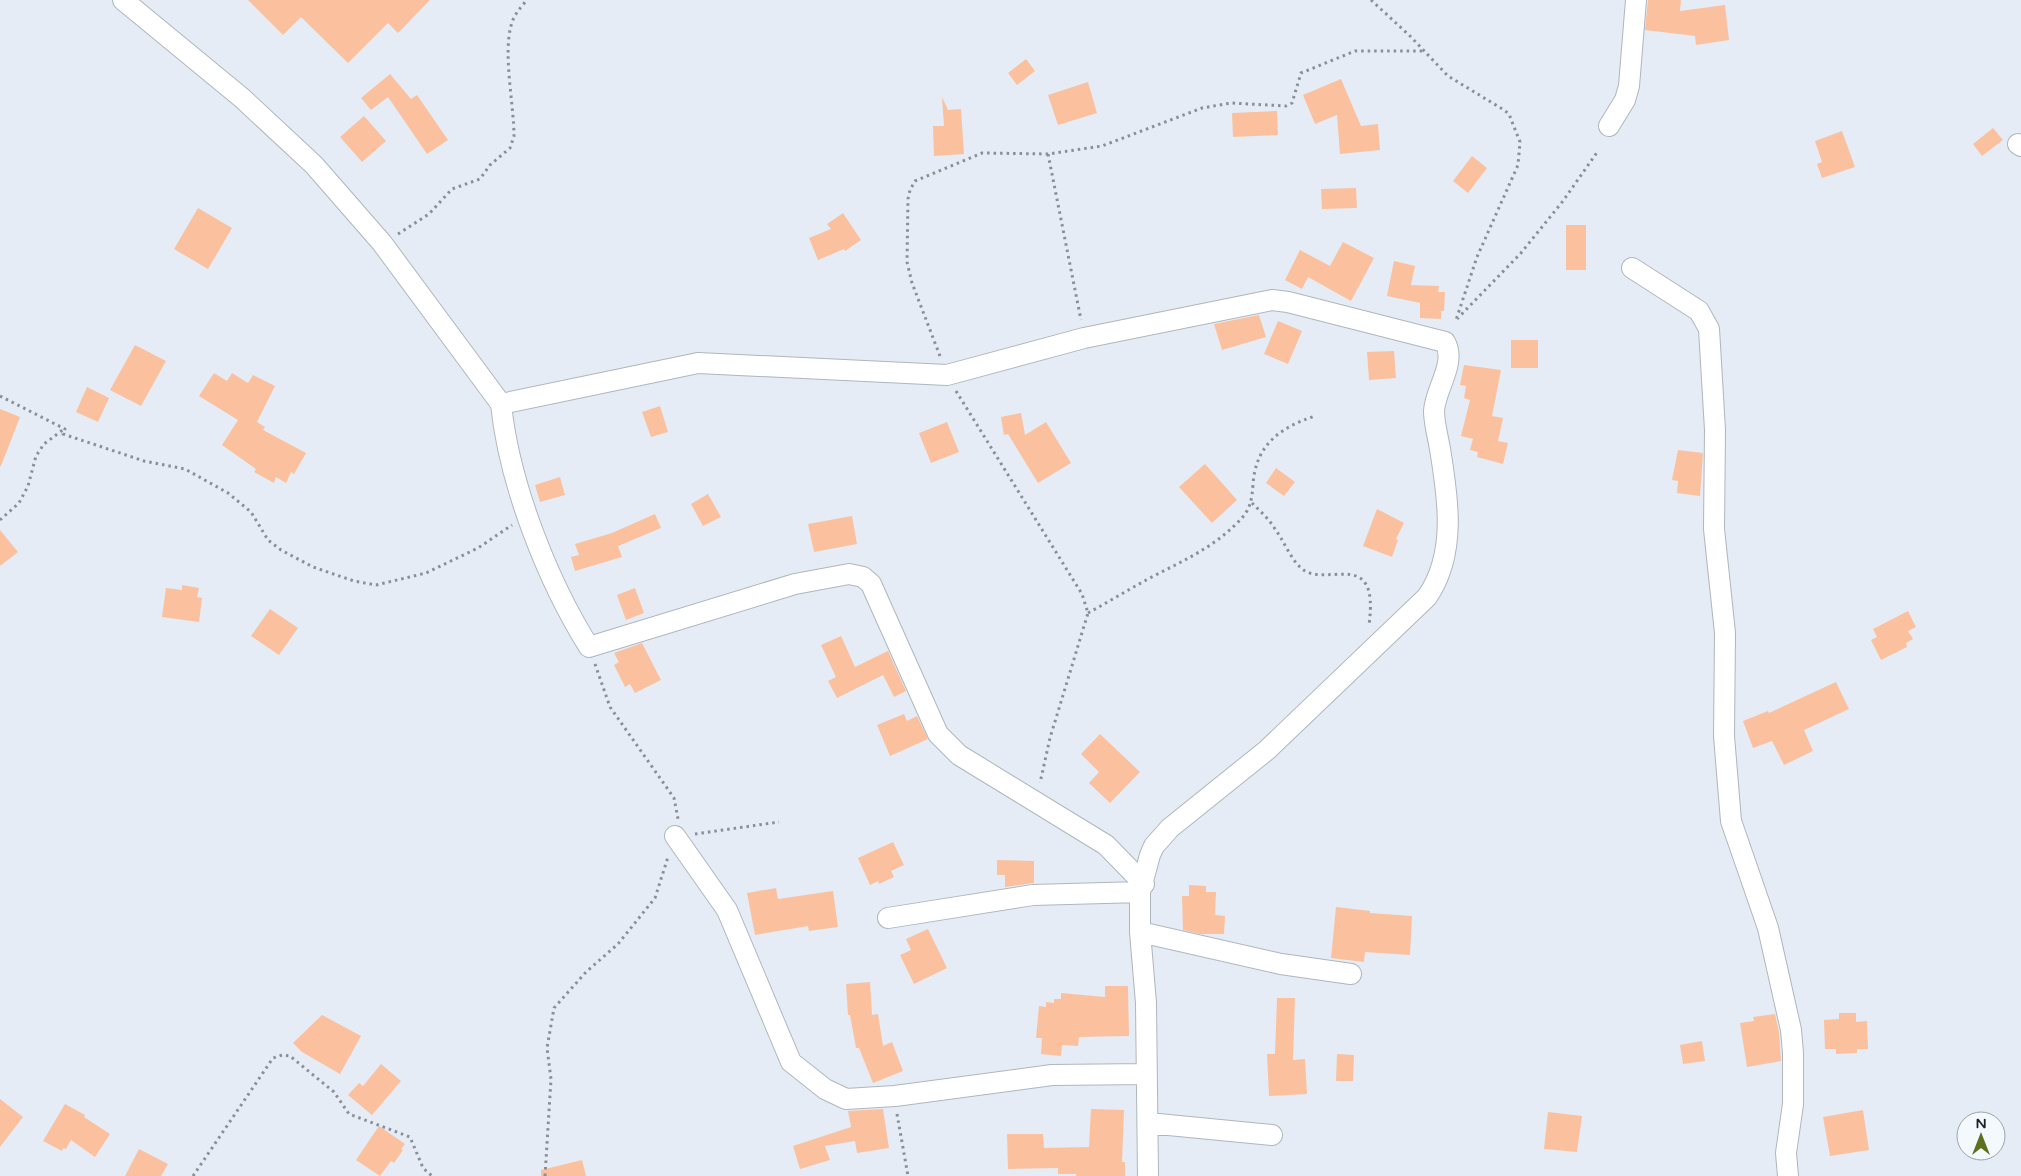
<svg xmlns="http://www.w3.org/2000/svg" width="2021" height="1176" font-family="'Varela Round',sans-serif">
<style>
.building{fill:#fbc19e}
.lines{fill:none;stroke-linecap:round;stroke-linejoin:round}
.minor-casing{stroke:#afb6be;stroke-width:22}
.path{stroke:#8a8f95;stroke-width:3;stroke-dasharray:2.5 4;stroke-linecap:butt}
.minor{stroke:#fff;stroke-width:20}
</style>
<rect width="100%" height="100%" fill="#e5ecf5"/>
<!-- building -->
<path class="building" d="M 248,0 L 430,0 L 398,33 L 388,23 L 348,63 L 301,17 L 283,35 Z
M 1648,0 L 1681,0 L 1680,11 L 1725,5 L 1729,40 L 1696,45 L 1695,36 L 1645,30 Z
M 1026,59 L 1035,71 L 1017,85 L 1008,73 Z
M 390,74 L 411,99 L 417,95 L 448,140 L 427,154 L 388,97 L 371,110 L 361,98 Z
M 1341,79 L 1361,126 L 1378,124 L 1380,150 L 1340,154 L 1337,115 L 1315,124 L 1303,95 Z
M 1088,82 L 1097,113 L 1058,125 L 1048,95 Z
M 942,97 L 948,110 L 961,109 L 964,154 L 934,156 L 933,126 L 944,126 Z
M 1277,111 L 1278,135 L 1233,137 L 1232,113 Z
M 364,116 L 386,141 L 362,162 L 340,137 Z
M 1993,128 L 2003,140 L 1982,156 L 1973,144 Z
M 1842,131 L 1855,167 L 1822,178 L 1817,164 L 1822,162 L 1815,141 Z
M 1472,156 L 1487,168 L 1468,193 L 1453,181 Z
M 1356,188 L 1357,208 L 1322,209 L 1321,189 Z
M 198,208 L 232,228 L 208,269 L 174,249 Z
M 843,213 L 861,240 L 845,251 L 844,249 L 818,260 L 809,238 L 831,229 L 827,224 Z
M 1566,225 L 1586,225 L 1586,270 L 1566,270 Z
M 1343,242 L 1374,258 L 1351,301 L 1308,277 L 1302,289 L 1285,280 L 1300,250 L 1330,266 Z
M 1394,261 L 1415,266 L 1411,285 L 1439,286 L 1438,292 L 1445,292 L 1444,311 L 1441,311 L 1441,319 L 1420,318 L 1420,303 L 1387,296 Z
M 1259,315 L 1266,337 L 1222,350 L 1214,324 Z
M 1278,321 L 1302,331 L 1288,364 L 1264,354 Z
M 1511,340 L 1538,340 L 1538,368 L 1511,368 Z
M 135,345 L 166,361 L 141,406 L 110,390 Z
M 1394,351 L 1396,378 L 1369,380 L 1367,352 Z
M 1464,365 L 1501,370 L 1492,416 L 1503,418 L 1498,441 L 1508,443 L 1503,464 L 1477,457 L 1478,452 L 1470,450 L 1473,439 L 1461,436 L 1470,400 L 1464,398 L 1466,386 L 1460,385 Z
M 214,373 L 227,381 L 232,373 L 248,383 L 253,375 L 275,386 L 257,422 L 265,427 L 263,430 L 306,453 L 294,474 L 291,472 L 286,483 L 276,477 L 274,483 L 254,472 L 256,469 L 222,445 L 238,420 L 199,396 Z
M 87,387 L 109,398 L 98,422 L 76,412 Z
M 660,406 L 668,432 L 651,437 L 642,412 Z
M 0,409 L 20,417 L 1,466 L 0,466 Z
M 1021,413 L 1025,435 L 1046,422 L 1071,463 L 1038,483 L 1008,434 L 1004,435 L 1001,417 Z
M 947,422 L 959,452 L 931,463 L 919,433 Z
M 1678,450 L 1703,453 L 1700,496 L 1677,493 L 1678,481 L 1672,480 Z
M 1205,464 L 1237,500 L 1212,523 L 1179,487 Z
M 1276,468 L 1295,482 L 1284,496 L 1266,483 Z
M 560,477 L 565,495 L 540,502 L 535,485 Z
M 708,494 L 721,517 L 703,526 L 691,504 Z
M 1377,509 L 1404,523 L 1396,539 L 1398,540 L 1392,557 L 1363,546 Z
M 655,514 L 661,528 L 618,546 L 622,557 L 575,571 L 571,557 L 579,555 L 575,544 L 612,533 Z
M 852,516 L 857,544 L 814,552 L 808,524 Z
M 0,530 L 18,552 L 0,566 Z
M 182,585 L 199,588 L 197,597 L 202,598 L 199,622 L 162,617 L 166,588 L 182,590 Z
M 635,588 L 644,613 L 626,620 L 617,595 Z
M 270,609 L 298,628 L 279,655 L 251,636 Z
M 1908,611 L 1916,627 L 1908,631 L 1913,639 L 1906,643 L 1907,647 L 1881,660 L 1871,640 L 1877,637 L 1873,629 Z
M 841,636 L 855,667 L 888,651 L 906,691 L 894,697 L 883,675 L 837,698 L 828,681 L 836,677 L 821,645 Z
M 642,643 L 661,680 L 635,693 L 630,684 L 625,687 L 614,665 L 619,662 L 614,653 Z
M 1836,682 L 1849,709 L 1804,730 L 1813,751 L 1784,765 L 1772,741 L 1753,748 L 1743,721 L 1768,711 L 1769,713 Z
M 904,714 L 907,721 L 917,716 L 928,739 L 890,756 L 877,725 Z
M 1100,734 L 1140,772 L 1110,803 L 1089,783 L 1099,772 L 1081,754 Z
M 893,842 L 904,865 L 891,871 L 894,877 L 879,884 L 878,881 L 870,885 L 858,858 Z
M 997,860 L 1034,861 L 1034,883 L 1005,887 L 1005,875 L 997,875 Z
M 1189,885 L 1206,886 L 1206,892 L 1216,892 L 1215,915 L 1225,916 L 1224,934 L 1200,934 L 1183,930 L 1182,896 L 1189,896 Z
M 776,888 L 778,899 L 833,891 L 838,927 L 809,931 L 808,926 L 755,935 L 747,893 Z
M 1336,907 L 1370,911 L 1370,913 L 1412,916 L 1410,955 L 1365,952 L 1364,962 L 1331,958 Z
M 928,929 L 947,968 L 914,984 L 900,955 L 911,950 L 906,939 Z
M 870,982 L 872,1015 L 878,1014 L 883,1046 L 892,1042 L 903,1071 L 873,1083 L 859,1048 L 856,1048 L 850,1015 L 848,1015 L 846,984 Z
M 1105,986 L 1128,986 L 1129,1036 L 1079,1037 L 1078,1046 L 1062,1045 L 1061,1056 L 1041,1054 L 1042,1038 L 1036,1038 L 1039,1006 L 1046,1007 L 1046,1002 L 1054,1003 L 1054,999 L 1061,999 L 1061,993 L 1105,997 Z
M 1277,998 L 1295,998 L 1293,1060 L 1305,1059 L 1307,1094 L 1269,1096 L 1267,1054 L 1275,1054 Z
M 1839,1013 L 1856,1013 L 1856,1022 L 1867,1021 L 1868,1049 L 1857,1049 L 1857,1053 L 1836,1054 L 1836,1049 L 1825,1049 L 1824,1020 L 1839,1019 Z
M 1775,1014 L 1779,1032 L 1781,1061 L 1747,1067 L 1740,1023 L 1754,1021 L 1753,1017 Z
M 322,1015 L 361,1036 L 340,1074 L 302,1052 L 293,1043 Z
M 1702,1041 L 1705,1061 L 1683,1064 L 1680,1045 Z
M 1337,1054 L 1354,1055 L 1353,1081 L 1336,1081 Z
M 381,1064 L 401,1081 L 372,1115 L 348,1095 L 359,1083 L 363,1086 Z
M 0,1099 L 23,1117 L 0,1147 Z
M 65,1104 L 85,1115 L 84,1117 L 110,1134 L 95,1157 L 71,1140 L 66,1149 L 63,1148 L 62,1151 L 43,1141 Z
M 883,1109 L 889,1148 L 857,1153 L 855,1141 L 825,1146 L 830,1160 L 800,1169 L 793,1146 L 851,1127 L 848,1111 Z
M 1091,1109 L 1124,1110 L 1122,1162 L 1125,1162 L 1125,1176 L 1076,1176 L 1076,1174 L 1058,1174 L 1058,1168 L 1008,1169 L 1007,1134 L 1043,1134 L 1044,1148 L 1089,1147 Z
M 1863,1110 L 1869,1150 L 1830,1156 L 1823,1117 Z
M 1548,1112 L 1582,1116 L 1577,1152 L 1544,1149 Z
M 379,1126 L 405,1144 L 401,1149 L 403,1150 L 394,1163 L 391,1161 L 380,1176 L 356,1160 Z
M 139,1149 L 168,1164 L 161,1176 L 125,1176 Z
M 582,1160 L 586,1176 L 541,1176 L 541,1170 Z"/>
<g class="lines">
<defs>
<path id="minor" d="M 123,0 L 242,98 L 314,165 L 382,243 L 501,404 C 509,483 547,580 589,647 L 795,584 L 849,574 L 863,577 L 871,584 L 938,734 L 959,755 L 1106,845 L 1144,884
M 1609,126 L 1625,100 L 1629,86 L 1636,0
M 2018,144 L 2021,146
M 1632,268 L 1699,311 L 1709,329 L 1715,430 L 1714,529 L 1725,633 L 1724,736 L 1731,821 L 1768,928 L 1791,1030 L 1793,1053 L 1793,1104 L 1786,1153 L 1788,1176
M 501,404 L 698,363 L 947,375 L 1084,338 L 1272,300 L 1288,302 L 1445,342 C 1457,363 1435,389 1434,411 C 1434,423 1438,437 1440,449 C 1448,497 1457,554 1427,597 L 1267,750 L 1170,828 L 1154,846 L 1150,855 L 1140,892 L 1140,932 L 1146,1003 L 1148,1176
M 675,836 L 727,910 L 791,1062 L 825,1089 L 846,1099 L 895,1096 L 1052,1075 L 1146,1074
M 888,918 L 1033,895 L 1140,892
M 1140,932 L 1281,964 L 1351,974
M 1148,1123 L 1272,1135"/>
</defs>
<!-- minor casing -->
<use href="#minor" class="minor-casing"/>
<!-- path -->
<path class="path" d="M 1371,0 L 1410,36 L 1448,76 L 1504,110 L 1509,114 L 1520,142 L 1518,165 L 1477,257 L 1456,320
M 1048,154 L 1081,320
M 398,234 L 429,214 L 452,189 L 480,179 L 490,165 L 510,148 L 514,136 C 514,105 503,55 511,26 C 513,16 520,8 527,0
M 1457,319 L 1521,253 L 1563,201 L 1598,151
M 940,356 L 912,283 L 907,262 L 908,199 L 910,190 L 915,181 L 982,153 L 1048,154 L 1102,146 L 1202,108 L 1231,103 L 1286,106 L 1292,103 L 1301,73 L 1355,51 L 1422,51
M 956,391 L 1082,594 L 1088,613 L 1050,738 L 1040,783
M 0,396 L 65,429 L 63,434 L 144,461 L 185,469 L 228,493 L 251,512 L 268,540 L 281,550 L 313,567 L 354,581 L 376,585 L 426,573 L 478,548 L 512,525
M 1252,503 C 1260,511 1269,519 1275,529 C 1284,541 1290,558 1301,568 C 1325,590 1380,544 1369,625
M 0,520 L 19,503 L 28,486 L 36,456 L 44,444 L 64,429
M 1088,613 C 1108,602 1128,590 1148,579 C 1180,562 1212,549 1238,522 C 1250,511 1252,500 1253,484 C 1256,445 1279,428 1315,416
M 595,664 L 610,707 L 674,798 L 678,819
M 695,834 L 779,822
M 897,1114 L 908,1176
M 193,1176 L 273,1058 L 282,1055 L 290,1056 L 334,1092 L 349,1114 L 410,1137 L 423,1168 L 432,1176
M 545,1176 L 551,1079 L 547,1048 L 554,1008 L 586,972 L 618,944 L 655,898 L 668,857"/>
<!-- minor -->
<use href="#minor" class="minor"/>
</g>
<!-- north arrow -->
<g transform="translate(1981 1136)"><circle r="24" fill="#f4f9fe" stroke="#9ea3a7"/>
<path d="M0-4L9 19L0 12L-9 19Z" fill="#5c701e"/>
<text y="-8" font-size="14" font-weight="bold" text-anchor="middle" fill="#1e2124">N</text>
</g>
</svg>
